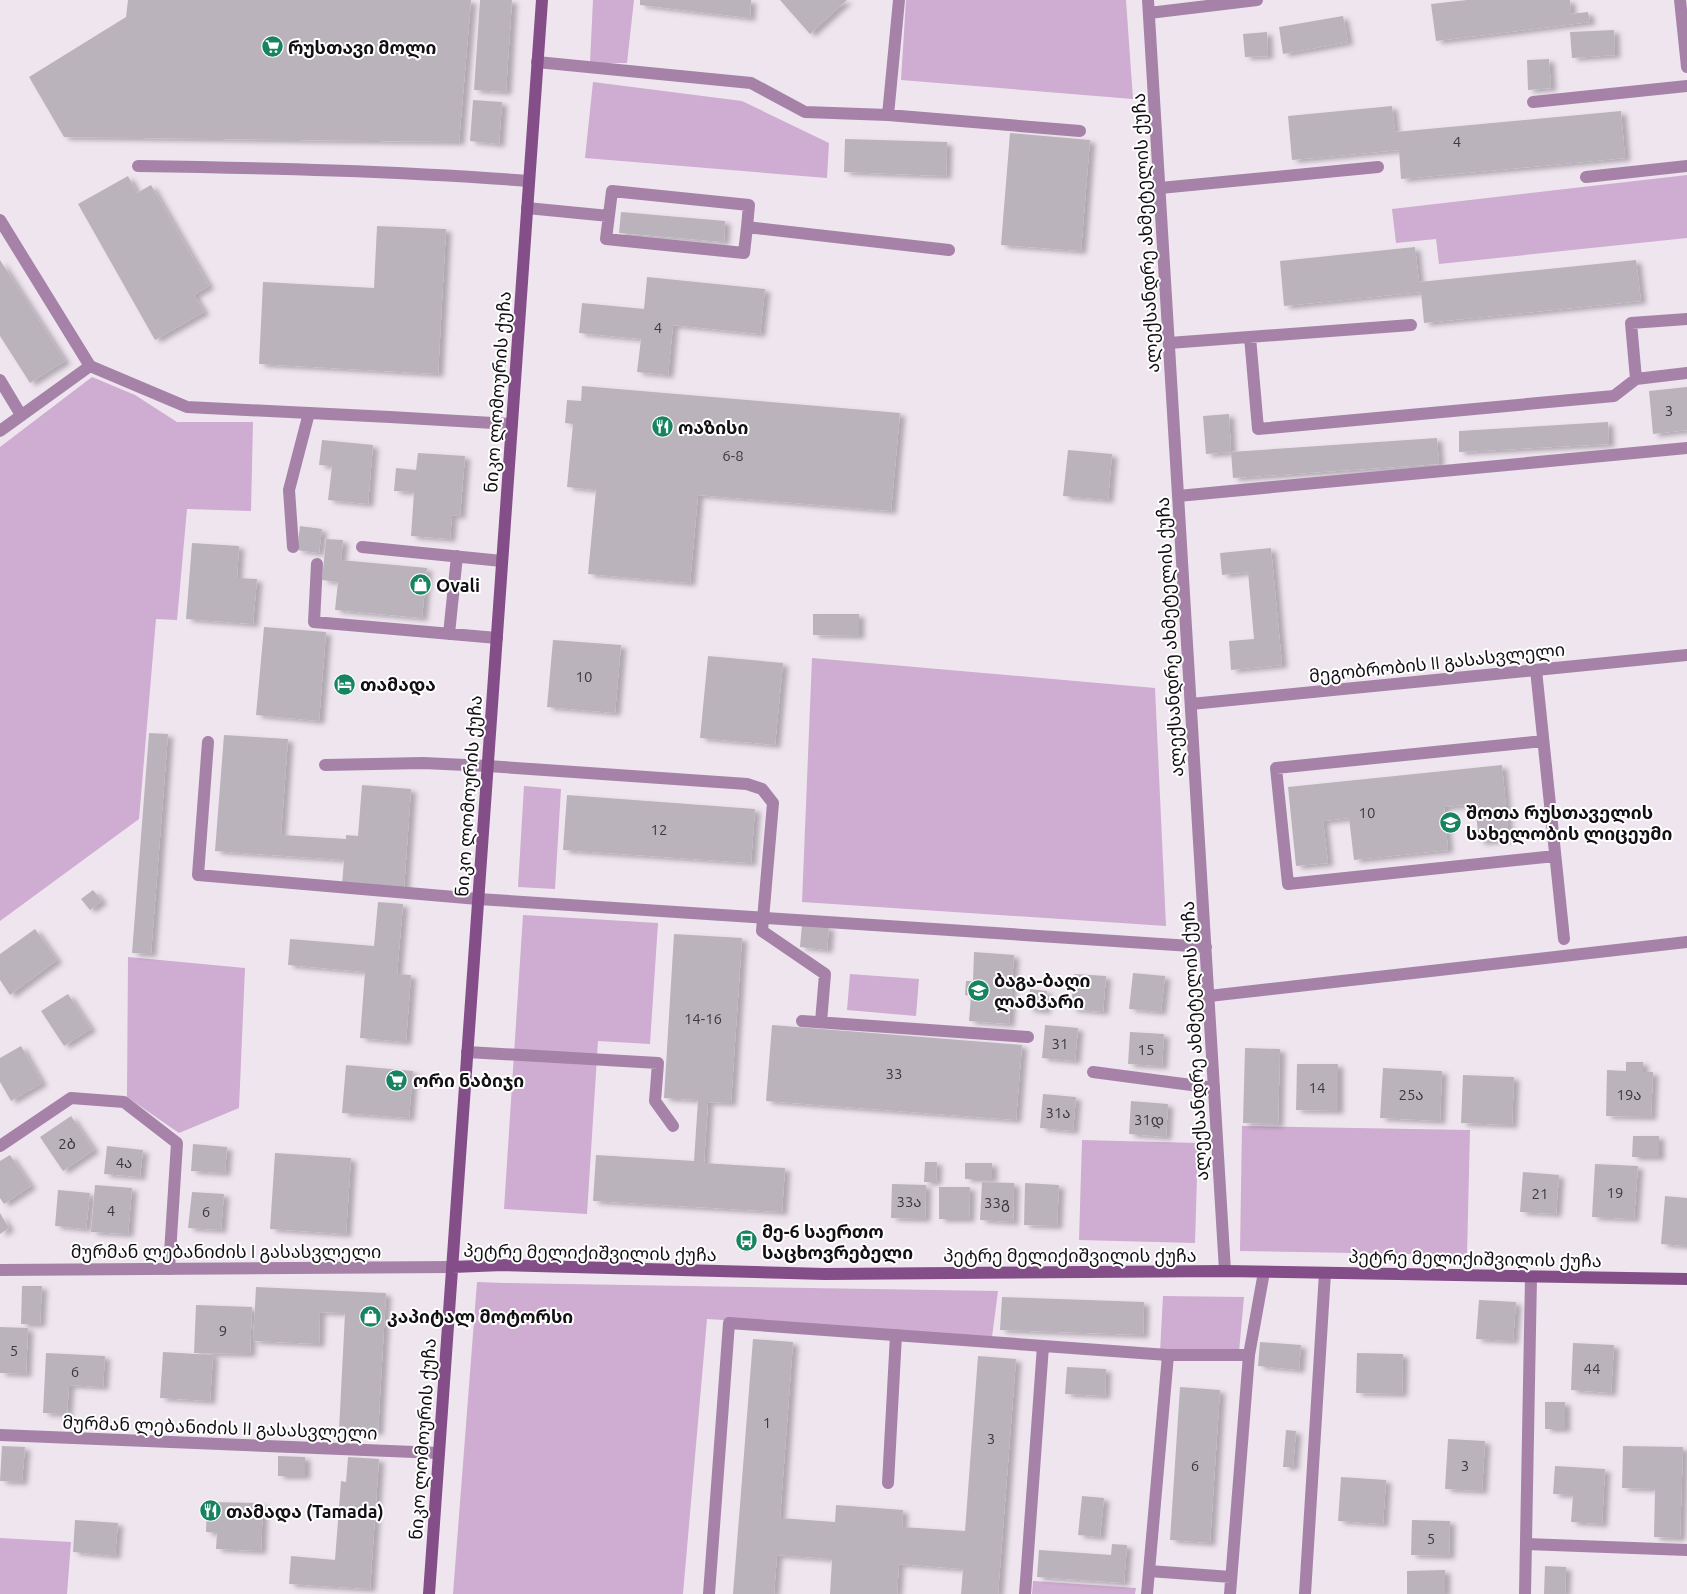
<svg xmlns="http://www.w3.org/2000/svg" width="1687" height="1594" font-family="Ubuntu,'Noto Sans Georgian',sans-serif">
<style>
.green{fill:#cfacd1}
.building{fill:#bbb3bc;filter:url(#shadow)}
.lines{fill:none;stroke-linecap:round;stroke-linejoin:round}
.lane{stroke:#a682a9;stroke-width:12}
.street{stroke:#a682a9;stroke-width:12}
.secondary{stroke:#844f89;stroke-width:12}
.labels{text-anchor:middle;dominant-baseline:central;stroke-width:4;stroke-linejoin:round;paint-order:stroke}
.number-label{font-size:15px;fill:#3d393d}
.poi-label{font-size:18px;font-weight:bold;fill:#131013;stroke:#fff;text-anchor:start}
.street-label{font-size:18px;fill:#131013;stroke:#fff}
</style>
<defs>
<filter id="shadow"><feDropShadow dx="5.5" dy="3" stdDeviation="2.5" flood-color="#0004"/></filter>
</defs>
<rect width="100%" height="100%" fill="#efe5ef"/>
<!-- green -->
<path class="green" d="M 593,0 L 634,0 L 627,63 L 590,63 Z
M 906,0 L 1126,0 L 1133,99 L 901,80 Z
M 593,82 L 742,101 L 829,143 L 827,178 L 585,158 Z
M 1687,175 L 1687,238 L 1439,264 L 1436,239 L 1396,243 L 1392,209 Z
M 92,377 L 135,395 L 177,422 L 253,422 L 251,511 L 187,509 L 177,620 L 156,619 L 139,819 L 0,921 L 0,447 Z
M 812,658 L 1155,688 L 1166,926 L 802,902 Z
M 524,786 L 561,789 L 555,889 L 518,887 Z
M 523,915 L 658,923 L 650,1044 L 598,1041 L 587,1214 L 504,1209 Z
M 128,957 L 245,968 L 239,1108 L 179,1133 L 127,1097 Z
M 850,974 L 919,979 L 916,1016 L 847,1010 Z
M 1242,1126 L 1470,1130 L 1467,1255 L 1240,1251 Z
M 1082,1140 L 1198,1143 L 1195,1243 L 1079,1240 Z
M 477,1282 L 504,1283 L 998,1291 L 992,1337 L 707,1319 L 683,1594 L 453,1594 Z
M 1163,1296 L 1244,1297 L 1239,1352 L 1160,1352 Z
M 0,1538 L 71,1542 L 67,1594 L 0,1594 Z
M 1033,1581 L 1136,1588 L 1135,1594 L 1032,1594 Z"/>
<!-- building -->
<path class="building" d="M 128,0 L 471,0 L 459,142 L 64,137 L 29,77 L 126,17 Z
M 480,0 L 512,0 L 506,92 L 474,90 Z
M 640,0 L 751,0 L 750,18 L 640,5 Z
M 780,0 L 847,0 L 810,34 Z
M 1467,0 L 1570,0 L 1571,14 L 1588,12 L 1590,22 L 1436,41 L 1431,4 Z
M 1343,16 L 1348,42 L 1283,54 L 1279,27 Z
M 1614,30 L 1615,55 L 1572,58 L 1570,32 Z
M 1267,32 L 1268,56 L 1245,57 L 1243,34 Z
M 1549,59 L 1551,88 L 1528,90 L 1527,60 Z
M 473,100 L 502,102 L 499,144 L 470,141 Z
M 1392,106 L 1395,132 L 1621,111 L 1625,158 L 1401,179 L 1399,150 L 1292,160 L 1288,116 Z
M 1010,133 L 1090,140 L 1081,251 L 1001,245 Z
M 845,139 L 947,142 L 946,176 L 844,172 Z
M 128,176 L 137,193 L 151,185 L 209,286 L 194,295 L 204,312 L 155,340 L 78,204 Z
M 621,212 L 725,221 L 724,242 L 619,233 Z
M 377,226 L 446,229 L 438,374 L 259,364 L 263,282 L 374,288 Z
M 1415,247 L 1419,282 L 1636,260 L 1641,301 L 1424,323 L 1421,292 L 1284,306 L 1280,261 Z
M 0,260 L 65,361 L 30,383 L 0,336 Z
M 647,277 L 765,289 L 760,334 L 673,325 L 668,375 L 637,372 L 641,339 L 579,333 L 582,303 L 644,309 Z
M 582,386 L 900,413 L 891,511 L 698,495 L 690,583 L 588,574 L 596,490 L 567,487 L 573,424 L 565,423 L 567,400 L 581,401 Z
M 1687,387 L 1687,430 L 1653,434 L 1649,391 Z
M 1229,414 L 1231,452 L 1206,454 L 1203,416 Z
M 1608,422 L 1609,444 L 1459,452 L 1459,431 Z
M 1437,438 L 1439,464 L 1233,478 L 1231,452 Z
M 322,440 L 373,445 L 368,504 L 328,500 L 332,466 L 319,465 Z
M 1068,450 L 1112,454 L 1108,500 L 1063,496 Z
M 418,453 L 465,456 L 460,516 L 452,515 L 450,539 L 411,536 L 414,492 L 394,491 L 396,468 L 416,470 Z
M 300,526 L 322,529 L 319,553 L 297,550 Z
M 326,539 L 343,540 L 341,560 L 427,568 L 422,618 L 335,610 L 338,582 L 322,580 Z
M 192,543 L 239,546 L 237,578 L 257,579 L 253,624 L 186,619 Z
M 1271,548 L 1282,665 L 1231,670 L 1229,641 L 1254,639 L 1248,572 L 1222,575 L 1220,553 Z
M 813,614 L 859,614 L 859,636 L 813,635 Z
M 264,627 L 326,632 L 319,721 L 256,715 Z
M 553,640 L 621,645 L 615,713 L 547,707 Z
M 708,656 L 783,663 L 775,745 L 700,738 Z
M 149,733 L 168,734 L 151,954 L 132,953 Z
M 224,735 L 288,739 L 281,835 L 346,839 L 346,835 L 358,836 L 362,785 L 411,789 L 404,889 L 342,885 L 344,860 L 215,851 Z
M 1502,765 L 1509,839 L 1479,842 L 1475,804 L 1444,807 L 1448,850 L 1354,860 L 1349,818 L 1323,821 L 1328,863 L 1296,866 L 1288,787 Z
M 567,795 L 755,809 L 751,863 L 563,850 Z
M 93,890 L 102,901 L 90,910 L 81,899 Z
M 378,902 L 403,904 L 397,974 L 411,975 L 406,1042 L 360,1038 L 365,972 L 288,965 L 290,939 L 374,946 Z
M 802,924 L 829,927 L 827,950 L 800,947 Z
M 35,929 L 57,960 L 10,995 L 0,980 L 0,954 Z
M 674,934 L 742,938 L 731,1103 L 708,1102 L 704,1163 L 785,1168 L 782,1212 L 593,1201 L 596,1155 L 694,1161 L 698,1100 L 664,1098 Z
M 974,952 L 1014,955 L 1009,1024 L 969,1021 L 971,996 L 965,995 L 966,981 L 973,981 Z
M 1133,973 L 1165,976 L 1161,1012 L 1129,1009 Z
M 1074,974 L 1106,976 L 1103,1012 L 1071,1009 Z
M 1030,989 L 1047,991 L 1045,1011 L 1028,1009 Z
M 68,994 L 91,1029 L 64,1046 L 41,1011 Z
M 772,1025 L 1022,1045 L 1016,1120 L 766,1101 Z
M 1045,1025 L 1078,1028 L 1075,1061 L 1042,1058 Z
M 1130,1032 L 1164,1034 L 1162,1066 L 1128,1064 Z
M 21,1046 L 42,1083 L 11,1101 L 0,1082 L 0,1058 Z
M 1245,1048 L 1280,1049 L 1278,1124 L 1243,1123 Z
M 1626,1062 L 1643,1062 L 1643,1072 L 1653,1072 L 1651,1117 L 1606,1116 L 1607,1070 L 1626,1071 Z
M 1297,1064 L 1338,1064 L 1338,1111 L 1296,1110 Z
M 346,1065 L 413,1071 L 409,1118 L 342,1113 Z
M 1383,1068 L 1442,1071 L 1440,1121 L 1380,1118 Z
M 1463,1075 L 1514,1077 L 1512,1125 L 1461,1123 Z
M 1043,1094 L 1076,1097 L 1073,1131 L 1040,1128 Z
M 1131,1101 L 1168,1104 L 1166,1137 L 1129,1134 Z
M 71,1116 L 94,1150 L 63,1171 L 40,1137 Z
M 1633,1136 L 1659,1136 L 1659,1157 L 1632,1157 Z
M 193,1144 L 227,1147 L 225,1173 L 191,1171 Z
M 107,1146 L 143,1150 L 140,1177 L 104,1174 Z
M 275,1153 L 351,1158 L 346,1234 L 270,1229 Z
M 10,1155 L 31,1186 L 4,1204 L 0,1198 L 0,1161 Z
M 925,1162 L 937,1162 L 936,1182 L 924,1182 Z
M 965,1163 L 992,1163 L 992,1179 L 965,1179 Z
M 1595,1164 L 1638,1166 L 1634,1219 L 1592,1217 Z
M 1523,1172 L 1559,1175 L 1556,1214 L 1520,1212 Z
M 982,1182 L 1014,1183 L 1013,1222 L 980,1220 Z
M 1025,1183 L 1059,1185 L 1057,1226 L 1024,1225 Z
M 892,1184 L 926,1185 L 925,1219 L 891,1218 Z
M 95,1185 L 132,1188 L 128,1234 L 91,1232 Z
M 939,1187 L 970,1187 L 969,1219 L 939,1219 Z
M 58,1190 L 90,1193 L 86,1229 L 55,1226 Z
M 192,1192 L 224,1194 L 221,1230 L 188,1228 Z
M 1665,1196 L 1687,1198 L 1687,1246 L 1661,1244 Z
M 0,1213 L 9,1228 L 0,1234 Z
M 22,1286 L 42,1286 L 40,1324 L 21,1324 Z
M 256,1287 L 386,1293 L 378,1432 L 339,1430 L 345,1313 L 320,1312 L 319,1344 L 253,1341 Z
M 1002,1297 L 1144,1302 L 1143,1335 L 1000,1330 Z
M 1479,1300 L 1516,1302 L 1513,1341 L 1476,1339 Z
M 196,1305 L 252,1307 L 250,1354 L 194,1353 Z
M 0,1327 L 28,1328 L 26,1374 L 0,1373 Z
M 753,1339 L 793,1342 L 780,1518 L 835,1522 L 836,1505 L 903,1510 L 902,1527 L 965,1531 L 978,1356 L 1016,1359 L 998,1594 L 961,1594 L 963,1569 L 899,1564 L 897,1594 L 830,1594 L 832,1559 L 777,1555 L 774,1594 L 733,1594 Z
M 1260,1342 L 1301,1345 L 1299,1370 L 1258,1366 Z
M 1573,1343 L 1614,1345 L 1611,1393 L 1571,1390 Z
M 163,1352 L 213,1355 L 210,1401 L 160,1398 Z
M 46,1353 L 105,1356 L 103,1387 L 69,1385 L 67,1414 L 43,1413 Z
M 1357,1353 L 1403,1354 L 1402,1394 L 1356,1393 Z
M 1067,1367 L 1106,1369 L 1105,1396 L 1065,1394 Z
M 1180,1387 L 1220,1390 L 1210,1543 L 1170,1540 Z
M 1545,1402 L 1565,1402 L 1565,1429 L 1545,1429 Z
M 1286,1430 L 1296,1431 L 1293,1467 L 1283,1467 Z
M 1448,1439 L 1485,1441 L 1482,1491 L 1445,1489 Z
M 2,1446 L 25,1447 L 22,1482 L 0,1481 Z
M 1623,1446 L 1683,1447 L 1680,1538 L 1654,1537 L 1655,1489 L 1622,1488 Z
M 278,1456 L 305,1457 L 305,1476 L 278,1476 Z
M 348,1457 L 379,1459 L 370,1589 L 289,1584 L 291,1556 L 335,1560 L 341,1481 L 346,1482 Z
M 1555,1466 L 1605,1469 L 1602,1524 L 1571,1522 L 1573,1495 L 1553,1494 Z
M 1341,1477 L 1386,1480 L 1383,1524 L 1338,1521 Z
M 1082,1496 L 1104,1498 L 1100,1537 L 1078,1535 Z
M 207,1502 L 263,1503 L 261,1551 L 216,1549 L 217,1533 L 206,1532 Z
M 75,1520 L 118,1523 L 115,1556 L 73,1552 Z
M 1412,1520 L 1450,1521 L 1449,1556 L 1411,1555 Z
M 1112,1544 L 1127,1545 L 1124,1583 L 1037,1577 L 1039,1550 L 1111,1555 Z
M 1545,1566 L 1566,1567 L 1565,1594 L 1544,1594 Z
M 1445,1570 L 1445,1594 L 1407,1594 L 1407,1571 Z"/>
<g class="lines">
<!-- lane -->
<path class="lane" d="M 1680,0 L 1687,67
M 537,62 L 751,83 L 805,112 L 888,115 L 899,0
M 1533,102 L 1687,86
M 888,115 L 1080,131
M 138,166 C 268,168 399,171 529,181
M 1586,177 L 1687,166
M 1160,188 L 1378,167
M 527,208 L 609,216
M 0,220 L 90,366
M 747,227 L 749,205 L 612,191 L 606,239 L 744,253 L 747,227 L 949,250
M 1250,337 L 1258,429 L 1614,396 L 1636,379 L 1687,373
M 1169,343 L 1411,325
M 1636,379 L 1631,323 L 1687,319
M 0,380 L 21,415
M 293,547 L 289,490 L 309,413
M 362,547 L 502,561
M 317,564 L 314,622 L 497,638
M 449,634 L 457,556
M 1536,670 L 1564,939
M 1543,741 L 1276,768 L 1288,884 L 1555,856
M 208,742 L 198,875 L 478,899
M 325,765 L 423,763 L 488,766 L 747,784 L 762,789 L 773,803 L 762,931 L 825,974 L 821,1022
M 802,1021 L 1028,1037
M 467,1052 L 658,1063 L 655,1101 L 673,1126
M 1093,1072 L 1214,1088
M 0,1146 L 71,1098 L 124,1102 L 177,1143 L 169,1269
M 888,1483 L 896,1335
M 1149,1571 L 1231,1577
M 1147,1594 L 1168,1355
M 1230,1594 L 1249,1355"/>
<!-- street -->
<path class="street" d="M 1148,0 L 1225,1271
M 1149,13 L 1257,0
M 0,431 L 90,366 L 187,407 L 390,417 L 512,424
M 1178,496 L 1687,448
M 1191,704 L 1687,655
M 478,899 L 1206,947
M 1209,996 L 1687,942
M 0,1270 L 452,1267
M 0,1435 L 439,1453
M 1526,1544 L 1687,1550
M 709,1594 L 729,1323 L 1168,1355 L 1249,1355 L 1264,1272
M 1025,1594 L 1043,1346
M 1305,1594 L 1325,1273
M 1525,1594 L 1531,1277"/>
<!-- secondary -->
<path class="secondary" d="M 452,1267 L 503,1265 L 825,1274 L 1225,1271 L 1687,1279
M 429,1594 L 542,0"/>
</g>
<!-- icons -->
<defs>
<symbol id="supermarket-disc" viewBox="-11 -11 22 22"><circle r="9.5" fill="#178460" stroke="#fff"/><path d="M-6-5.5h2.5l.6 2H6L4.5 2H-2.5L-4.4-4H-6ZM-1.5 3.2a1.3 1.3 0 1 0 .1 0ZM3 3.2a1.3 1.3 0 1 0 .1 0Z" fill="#fff"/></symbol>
<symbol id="restaurant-disc" viewBox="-11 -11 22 22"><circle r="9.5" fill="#178460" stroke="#fff"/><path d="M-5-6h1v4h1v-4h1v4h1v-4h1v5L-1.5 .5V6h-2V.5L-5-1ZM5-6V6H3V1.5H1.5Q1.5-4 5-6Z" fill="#fff"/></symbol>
<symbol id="shop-disc" viewBox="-11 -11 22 22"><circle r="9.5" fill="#178460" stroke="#fff"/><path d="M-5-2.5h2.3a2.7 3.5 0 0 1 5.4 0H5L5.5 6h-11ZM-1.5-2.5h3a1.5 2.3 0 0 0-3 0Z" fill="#fff"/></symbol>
<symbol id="hotel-disc" viewBox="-11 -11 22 22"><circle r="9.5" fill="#178460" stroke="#fff"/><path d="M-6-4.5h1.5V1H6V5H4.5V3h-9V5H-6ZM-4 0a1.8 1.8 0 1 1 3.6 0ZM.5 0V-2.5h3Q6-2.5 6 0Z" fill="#fff"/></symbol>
<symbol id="school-disc" viewBox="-11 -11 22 22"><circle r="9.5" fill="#178460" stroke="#fff"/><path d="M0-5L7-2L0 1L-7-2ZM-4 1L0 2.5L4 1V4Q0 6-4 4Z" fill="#fff"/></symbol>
<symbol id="bus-disc" viewBox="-11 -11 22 22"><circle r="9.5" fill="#178460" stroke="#fff"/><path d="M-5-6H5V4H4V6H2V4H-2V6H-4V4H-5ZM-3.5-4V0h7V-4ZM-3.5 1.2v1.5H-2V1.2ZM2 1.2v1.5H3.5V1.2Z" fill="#fff"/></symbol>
</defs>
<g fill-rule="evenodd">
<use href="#supermarket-disc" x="260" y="34" width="25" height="25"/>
<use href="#restaurant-disc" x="650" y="414" width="25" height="25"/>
<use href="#shop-disc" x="408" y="572" width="25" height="25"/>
<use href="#hotel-disc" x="332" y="672" width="25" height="25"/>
<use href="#school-disc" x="1438" y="810" width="25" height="25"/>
<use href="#school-disc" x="966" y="978" width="25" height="25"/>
<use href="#supermarket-disc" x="384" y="1068" width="25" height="25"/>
<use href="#bus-disc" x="734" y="1228" width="25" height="25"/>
<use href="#shop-disc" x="358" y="1304" width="25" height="25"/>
<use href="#restaurant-disc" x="198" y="1498" width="25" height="25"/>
</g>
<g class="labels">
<!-- number labels -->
<g class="number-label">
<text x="1457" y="141">4</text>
<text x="658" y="327">4</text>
<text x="1669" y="410">3</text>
<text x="733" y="455">6-8</text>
<text x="584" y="676">10</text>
<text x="1367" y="812">10</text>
<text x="659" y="829">12</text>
<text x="703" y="1018">14-16</text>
<text x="1060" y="1043">31</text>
<text x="1146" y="1049">15</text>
<text x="894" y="1073">33</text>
<text x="1317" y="1087">14</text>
<text x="1411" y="1094">25ა</text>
<text x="1629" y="1094">19ა</text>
<text x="1058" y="1112">31ა</text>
<text x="1149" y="1119">31დ</text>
<text x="67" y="1143">2ბ</text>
<text x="124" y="1162">4ა</text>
<text x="1615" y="1192">19</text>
<text x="1540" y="1193">21</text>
<text x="909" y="1201">33ა</text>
<text x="997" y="1202">33გ</text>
<text x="111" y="1210">4</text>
<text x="206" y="1211">6</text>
<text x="223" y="1330">9</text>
<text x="14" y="1350">5</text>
<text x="1592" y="1368">44</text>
<text x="75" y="1371">6</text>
<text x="767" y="1422">1</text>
<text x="991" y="1438">3</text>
<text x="1195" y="1465">6</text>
<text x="1465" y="1465">3</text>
<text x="1431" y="1538">5</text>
</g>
<!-- poi labels -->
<g class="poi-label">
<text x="288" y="47">რუსთავი მოლი</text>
<text x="678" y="427">ოაზისი</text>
<text x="436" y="585">Ovali</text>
<text x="360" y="684">თამადა</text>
<text x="1466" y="812">შოთა რუსთაველის<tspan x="1466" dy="21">სახელობის ლიცეუმი</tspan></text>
<text x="994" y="980">ბაგა-ბაღი<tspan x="994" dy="21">ლამპარი</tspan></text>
<text x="413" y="1080">ორი ნაბიჯი</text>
<text x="762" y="1231">მე-6 საერთო<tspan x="762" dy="21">საცხოვრებელი</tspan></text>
<text x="387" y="1316">კაპიტალ მოტორსი</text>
<text x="226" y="1511">თამადა (Tamada)</text>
</g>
<!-- street labels -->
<g class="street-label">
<text transform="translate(1145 233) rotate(-93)">ალექსანდრე ახმეტელის ქუჩა</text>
<text transform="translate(497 392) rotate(-86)">ნიკო ლომოურის ქუჩა</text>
<text transform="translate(1169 637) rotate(-93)">ალექსანდრე ახმეტელის ქუჩა</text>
<text transform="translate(1437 662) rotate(-6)">მეგობრობის II გასასვლელი</text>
<text transform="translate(468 796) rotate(-86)">ნიკო ლომოურის ქუჩა</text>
<text transform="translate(1194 1041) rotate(-93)">ალექსანდრე ახმეტელის ქუჩა</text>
<text x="226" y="1251">მურმან ლებანიძის I გასასვლელი</text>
<text transform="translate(590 1252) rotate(1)">პეტრე მელიქიშვილის ქუჩა</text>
<text x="1070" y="1255">პეტრე მელიქიშვილის ქუჩა</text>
<text transform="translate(1475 1258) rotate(1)">პეტრე მელიქიშვილის ქუჩა</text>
<text transform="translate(220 1427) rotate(2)">მურმან ლებანიძის II გასასვლელი</text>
<text transform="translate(422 1439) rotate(-86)">ნიკო ლომოურის ქუჩა</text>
</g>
</g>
</svg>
